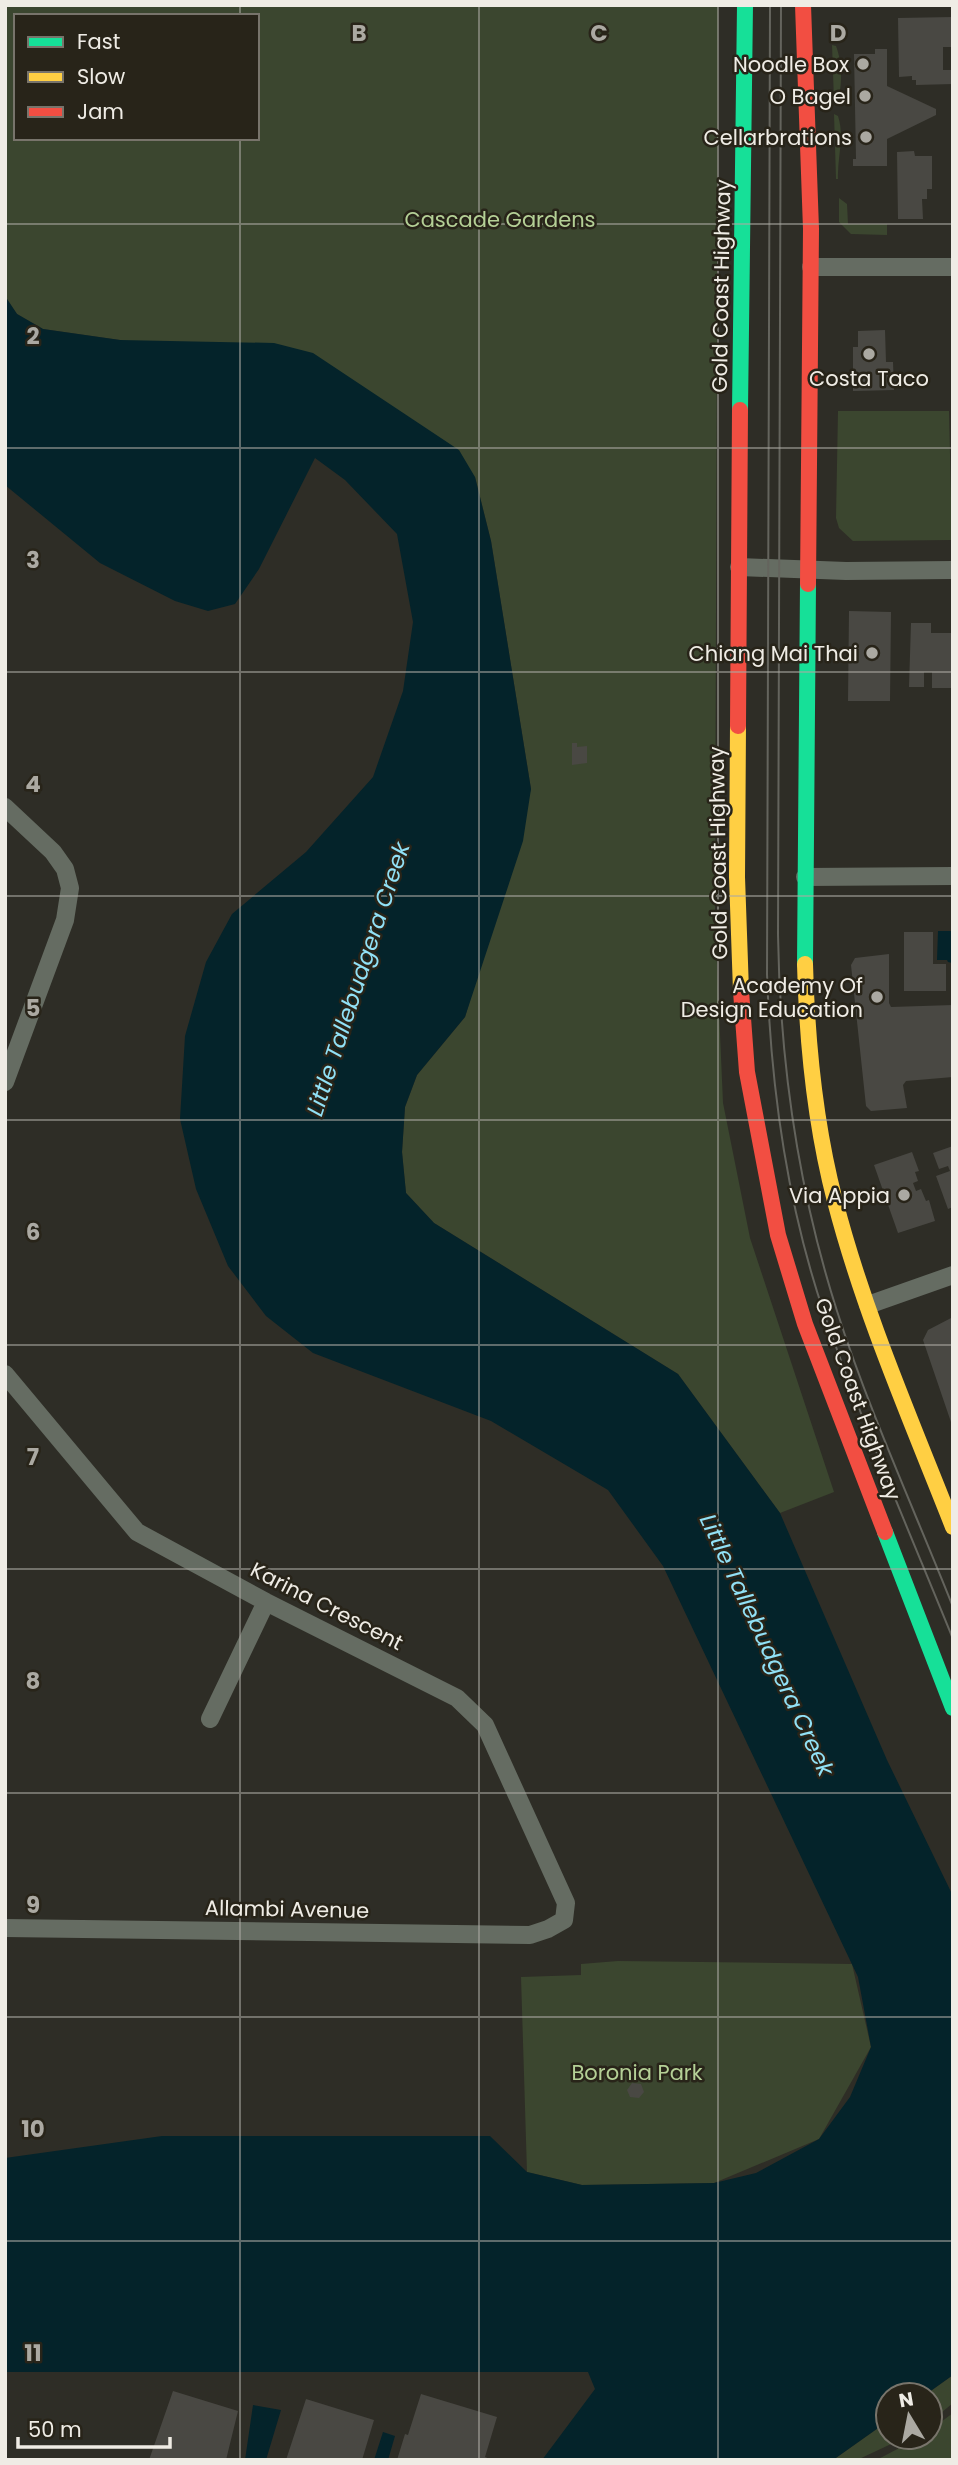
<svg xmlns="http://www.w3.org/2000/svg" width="958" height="2465" font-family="Poppins,sans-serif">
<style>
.green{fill:#3b462f;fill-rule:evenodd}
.water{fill:#04232a}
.building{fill:#494843}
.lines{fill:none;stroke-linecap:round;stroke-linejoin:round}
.street{stroke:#656c62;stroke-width:18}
.fast{stroke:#16e098;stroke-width:16}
.slow{stroke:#ffcf43;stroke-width:16}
.jam{stroke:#f24e42;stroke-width:16}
.tram{stroke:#64645d;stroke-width:2}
.grid{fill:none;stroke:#aba9a2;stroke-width:2;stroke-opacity:0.55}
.poi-dot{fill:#aba9a2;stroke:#282419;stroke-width:2.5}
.labels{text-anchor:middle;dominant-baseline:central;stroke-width:5;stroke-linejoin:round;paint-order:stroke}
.poi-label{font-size:21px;fill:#efece5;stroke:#282419;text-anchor:end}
.park-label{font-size:21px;fill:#b4d096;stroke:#282419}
.street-label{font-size:21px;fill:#efece5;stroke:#282419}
.water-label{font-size:23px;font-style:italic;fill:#91e1f6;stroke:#282419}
.grid-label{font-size:23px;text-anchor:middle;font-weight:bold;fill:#aba9a2;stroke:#282419;stroke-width:5;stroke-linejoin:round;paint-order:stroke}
</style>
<rect width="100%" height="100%" fill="#2e2d26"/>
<!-- green -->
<path class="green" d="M 5,5 L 718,5 L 715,918 L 723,1103 L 750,1238 L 834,1492 L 780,1513 L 678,1374 L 434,1223 L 406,1193 L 402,1152 L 405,1107 L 417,1075 L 465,1017 L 531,789 L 491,541 L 475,477 L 120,340 L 43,329 L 17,314 L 5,296 ZM 16,16 L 257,16 L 257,138 L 16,138 Z
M 832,45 L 836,46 C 842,61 843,87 837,101 L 834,101 Z
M 834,114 L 838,116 C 845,137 837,158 838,179 L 836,179 Z
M 839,198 L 847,204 L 848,224 L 887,224 L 887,235 L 851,234 L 839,222 Z
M 838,411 L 949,411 L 952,540 L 853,541 L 839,528 L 836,518 Z
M 618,1961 L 852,1964 L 871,2047 L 819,2139 L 714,2183 L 582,2185 L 527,2172 L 521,1977 L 581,1975 L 581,1964 Z
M 953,2375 L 953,2403 L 930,2422 L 930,2395 L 925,2395 Z
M 953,2413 L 953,2460 L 876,2460 C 892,2453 915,2437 930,2437 L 930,2430 Z
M 888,2421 L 888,2437 L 906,2437 L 857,2460 L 833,2460 Z"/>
<!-- water -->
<path class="water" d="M 5,296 L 17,314 L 43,329 L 120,340 L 274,343 L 313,353 L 459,450 L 475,477 L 491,541 L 531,789 L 523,841 L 465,1017 L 417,1075 L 405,1107 L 402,1152 L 406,1193 L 434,1223 L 678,1374 L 780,1513 L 887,1760 L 953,1896 L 953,2375 L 925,2395 L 888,2395 L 888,2421 L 833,2460 L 542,2460 L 595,2389 L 588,2372 L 5,2372 L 5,2158 L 162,2136 L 490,2136 L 527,2172 L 582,2185 L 714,2183 L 756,2173 L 819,2139 L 850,2097 L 871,2047 L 858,1977 L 663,1566 L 608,1490 L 491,1421 L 313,1353 L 266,1316 L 228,1266 L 196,1189 L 180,1119 L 185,1036 L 206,962 L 232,914 L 306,852 L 373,777 L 403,691 L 413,622 L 397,534 L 345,480 L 315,458 L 259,569 L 235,604 L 208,611 L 175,601 L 100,563 L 5,485 Z
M 938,931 L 951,931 L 952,963 L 948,962 L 947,960 L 937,960 Z
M 253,2405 L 281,2410 L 266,2460 L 245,2460 Z
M 383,2432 L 395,2436 L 388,2460 L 374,2460 Z"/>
<!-- building -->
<path class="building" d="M 953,17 L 953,47 L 943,47 L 943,70 L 953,70 L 953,84 L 916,85 L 916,80 L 912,80 L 912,76 L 899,77 L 898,18 Z
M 875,49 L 887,49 L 887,86 L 936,109 L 936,115 L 887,139 L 887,166 L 853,166 L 853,159 L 856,159 L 854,54 L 875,54 Z
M 914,151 L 915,156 L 932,156 L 932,189 L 927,189 L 927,199 L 922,199 L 923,219 L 898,219 L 897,152 Z
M 885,330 L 886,362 L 893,362 L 894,390 L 853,391 L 853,347 L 858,347 L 858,331 Z
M 849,611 L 891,612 L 890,701 L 848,701 Z
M 911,623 L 931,623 L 931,633 L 951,633 L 953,688 L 932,688 L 932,672 L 924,672 L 924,687 L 909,687 Z
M 572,743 L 577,743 L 577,747 L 587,746 L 587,763 L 572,765 Z
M 904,932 L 933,932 L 933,964 L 946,964 L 946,991 L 904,991 Z
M 889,954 L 889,1003 L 891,1007 L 953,1005 L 953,1077 L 906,1081 L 903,1085 L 907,1108 L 871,1111 L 866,1106 L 851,965 L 855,958 Z
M 953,1146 L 953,1207 L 948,1209 L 936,1176 L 950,1171 L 948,1166 L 939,1169 L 933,1153 Z
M 912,1152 L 919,1171 L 915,1172 L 918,1181 L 913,1183 L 916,1191 L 921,1189 L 926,1201 L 929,1200 L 935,1221 L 898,1233 L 874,1165 Z
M 953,1317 L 953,1425 L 952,1425 L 923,1340 L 928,1330 Z
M 632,2083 L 641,2084 L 644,2092 L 639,2098 L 630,2097 L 627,2090 Z
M 173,2391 L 238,2411 L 226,2460 L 149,2460 Z
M 421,2394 L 497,2417 L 485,2457 L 492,2460 L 397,2460 L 405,2434 L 408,2435 Z
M 306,2399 L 374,2420 L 362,2460 L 286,2460 Z"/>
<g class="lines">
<!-- street -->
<path class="street" d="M 811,267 L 953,267
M 739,567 L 846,571 L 953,570
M 5,807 L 53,852 L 65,869 L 70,888 L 65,920 L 5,1082
M 805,877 L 953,876
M 868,1305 L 953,1275
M 5,1374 L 137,1532 L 266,1602 L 457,1698 L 485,1725 L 566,1903 L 564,1920 L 548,1929 L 530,1935 L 5,1928
M 210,1719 L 266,1602"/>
<!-- fast -->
<path class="fast" d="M 740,410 L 745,5
M 805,964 L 808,584
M 885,1532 L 953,1708"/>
<!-- slow -->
<path class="slow" d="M 738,726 L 737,877 L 741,991
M 805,964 C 807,1044 815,1124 835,1201 C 864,1313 911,1420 953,1527"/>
<!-- jam -->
<path class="jam" d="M 803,5 L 811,229 L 808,584
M 738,726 L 740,410
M 741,991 L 747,1072 L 778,1235 L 805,1324 L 885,1532"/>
<!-- tram -->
<path class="tram" d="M 770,5 L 767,974 C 771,1089 787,1204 824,1313 C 862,1423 909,1531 953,1639
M 781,5 L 778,935 C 780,1063 798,1189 837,1311 C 869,1411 914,1509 953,1607"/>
</g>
<!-- grid -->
<path class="grid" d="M 240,5 L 240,16M 479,5 L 479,2460M 718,5 L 718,2460M 240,138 L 240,2460M 5,224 L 953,224M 5,448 L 953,448M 5,672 L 953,672M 5,896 L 953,896M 5,1120 L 953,1120M 5,1345 L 953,1345M 5,1569 L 953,1569M 5,1793 L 953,1793M 5,2017 L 953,2017M 5,2241 L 953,2241"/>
<!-- markers -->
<g class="poi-dot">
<circle cx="863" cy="64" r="7"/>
<circle cx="865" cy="96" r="7"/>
<circle cx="866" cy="137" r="7"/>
<circle cx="869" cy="354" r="7"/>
<circle cx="872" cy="653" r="7"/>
<circle cx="877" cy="997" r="7"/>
<circle cx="904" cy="1195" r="7"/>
</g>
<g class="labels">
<!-- poi labels -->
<g class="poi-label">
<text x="849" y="64">Noodle Box</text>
<text x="851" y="96">O Bagel</text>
<text x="852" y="137">Cellarbrations</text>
<text x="869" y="378" text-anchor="middle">Costa Taco</text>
<text x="858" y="653">Chiang Mai Thai</text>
<text x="863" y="985">Academy Of<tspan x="863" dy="24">Design Education</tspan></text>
<text x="890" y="1195">Via Appia</text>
</g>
<!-- park labels -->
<g class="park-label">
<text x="500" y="219">Cascade Gardens</text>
<text x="637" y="2072">Boronia Park</text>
</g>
<!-- street labels -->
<g class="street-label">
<text transform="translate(721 286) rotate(-89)">Gold Coast Highway</text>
<text transform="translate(718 853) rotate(-91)">Gold Coast Highway</text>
<text transform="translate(858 1399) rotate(70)">Gold Coast Highway</text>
<text transform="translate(327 1606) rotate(27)">Karina Crescent</text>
<text transform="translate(287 1909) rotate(1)">Allambi Avenue</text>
</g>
<!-- water labels -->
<g class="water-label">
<text transform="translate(358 979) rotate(-72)">Little Tallebudgera Creek</text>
<text transform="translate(767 1645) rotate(65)">Little Tallebudgera Creek</text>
</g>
</g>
<g class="grid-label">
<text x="359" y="41">B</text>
<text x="599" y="41">C</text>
<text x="838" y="41">D</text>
<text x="33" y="344">2</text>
<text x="33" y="568">3</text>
<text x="33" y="792">4</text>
<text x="33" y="1016">5</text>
<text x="33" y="1240">6</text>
<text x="33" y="1465">7</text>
<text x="33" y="1689">8</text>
<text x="33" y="1913">9</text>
<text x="33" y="2137">10</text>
<text x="33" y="2361">11</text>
</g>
<!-- border -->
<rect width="958" height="2465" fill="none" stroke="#efece5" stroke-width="14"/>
<!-- legend -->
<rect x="14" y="14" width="245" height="126" fill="#282419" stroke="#78746b" stroke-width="2"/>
<rect x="28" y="37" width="35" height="10" fill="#16e098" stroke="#78746b" stroke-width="2"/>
<text x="77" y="49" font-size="21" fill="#efece5">Fast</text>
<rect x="28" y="72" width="35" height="10" fill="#ffcf43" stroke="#78746b" stroke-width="2"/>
<text x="77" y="84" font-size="21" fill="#efece5">Slow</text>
<rect x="28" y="107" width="35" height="10" fill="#f24e42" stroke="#78746b" stroke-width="2"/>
<text x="77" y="119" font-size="21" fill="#efece5">Jam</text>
<!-- north arrow -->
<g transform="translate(909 2416) rotate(350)"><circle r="33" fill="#282419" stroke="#78746b" stroke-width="2"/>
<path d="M0-5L12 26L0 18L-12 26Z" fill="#aba9a2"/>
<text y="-10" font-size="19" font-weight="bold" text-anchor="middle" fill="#efece5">N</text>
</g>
<!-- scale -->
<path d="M18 2437v10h152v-10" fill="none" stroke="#efece5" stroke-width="3.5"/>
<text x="28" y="2437" font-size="21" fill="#efece5" stroke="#282419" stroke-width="5" paint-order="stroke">50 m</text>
</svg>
